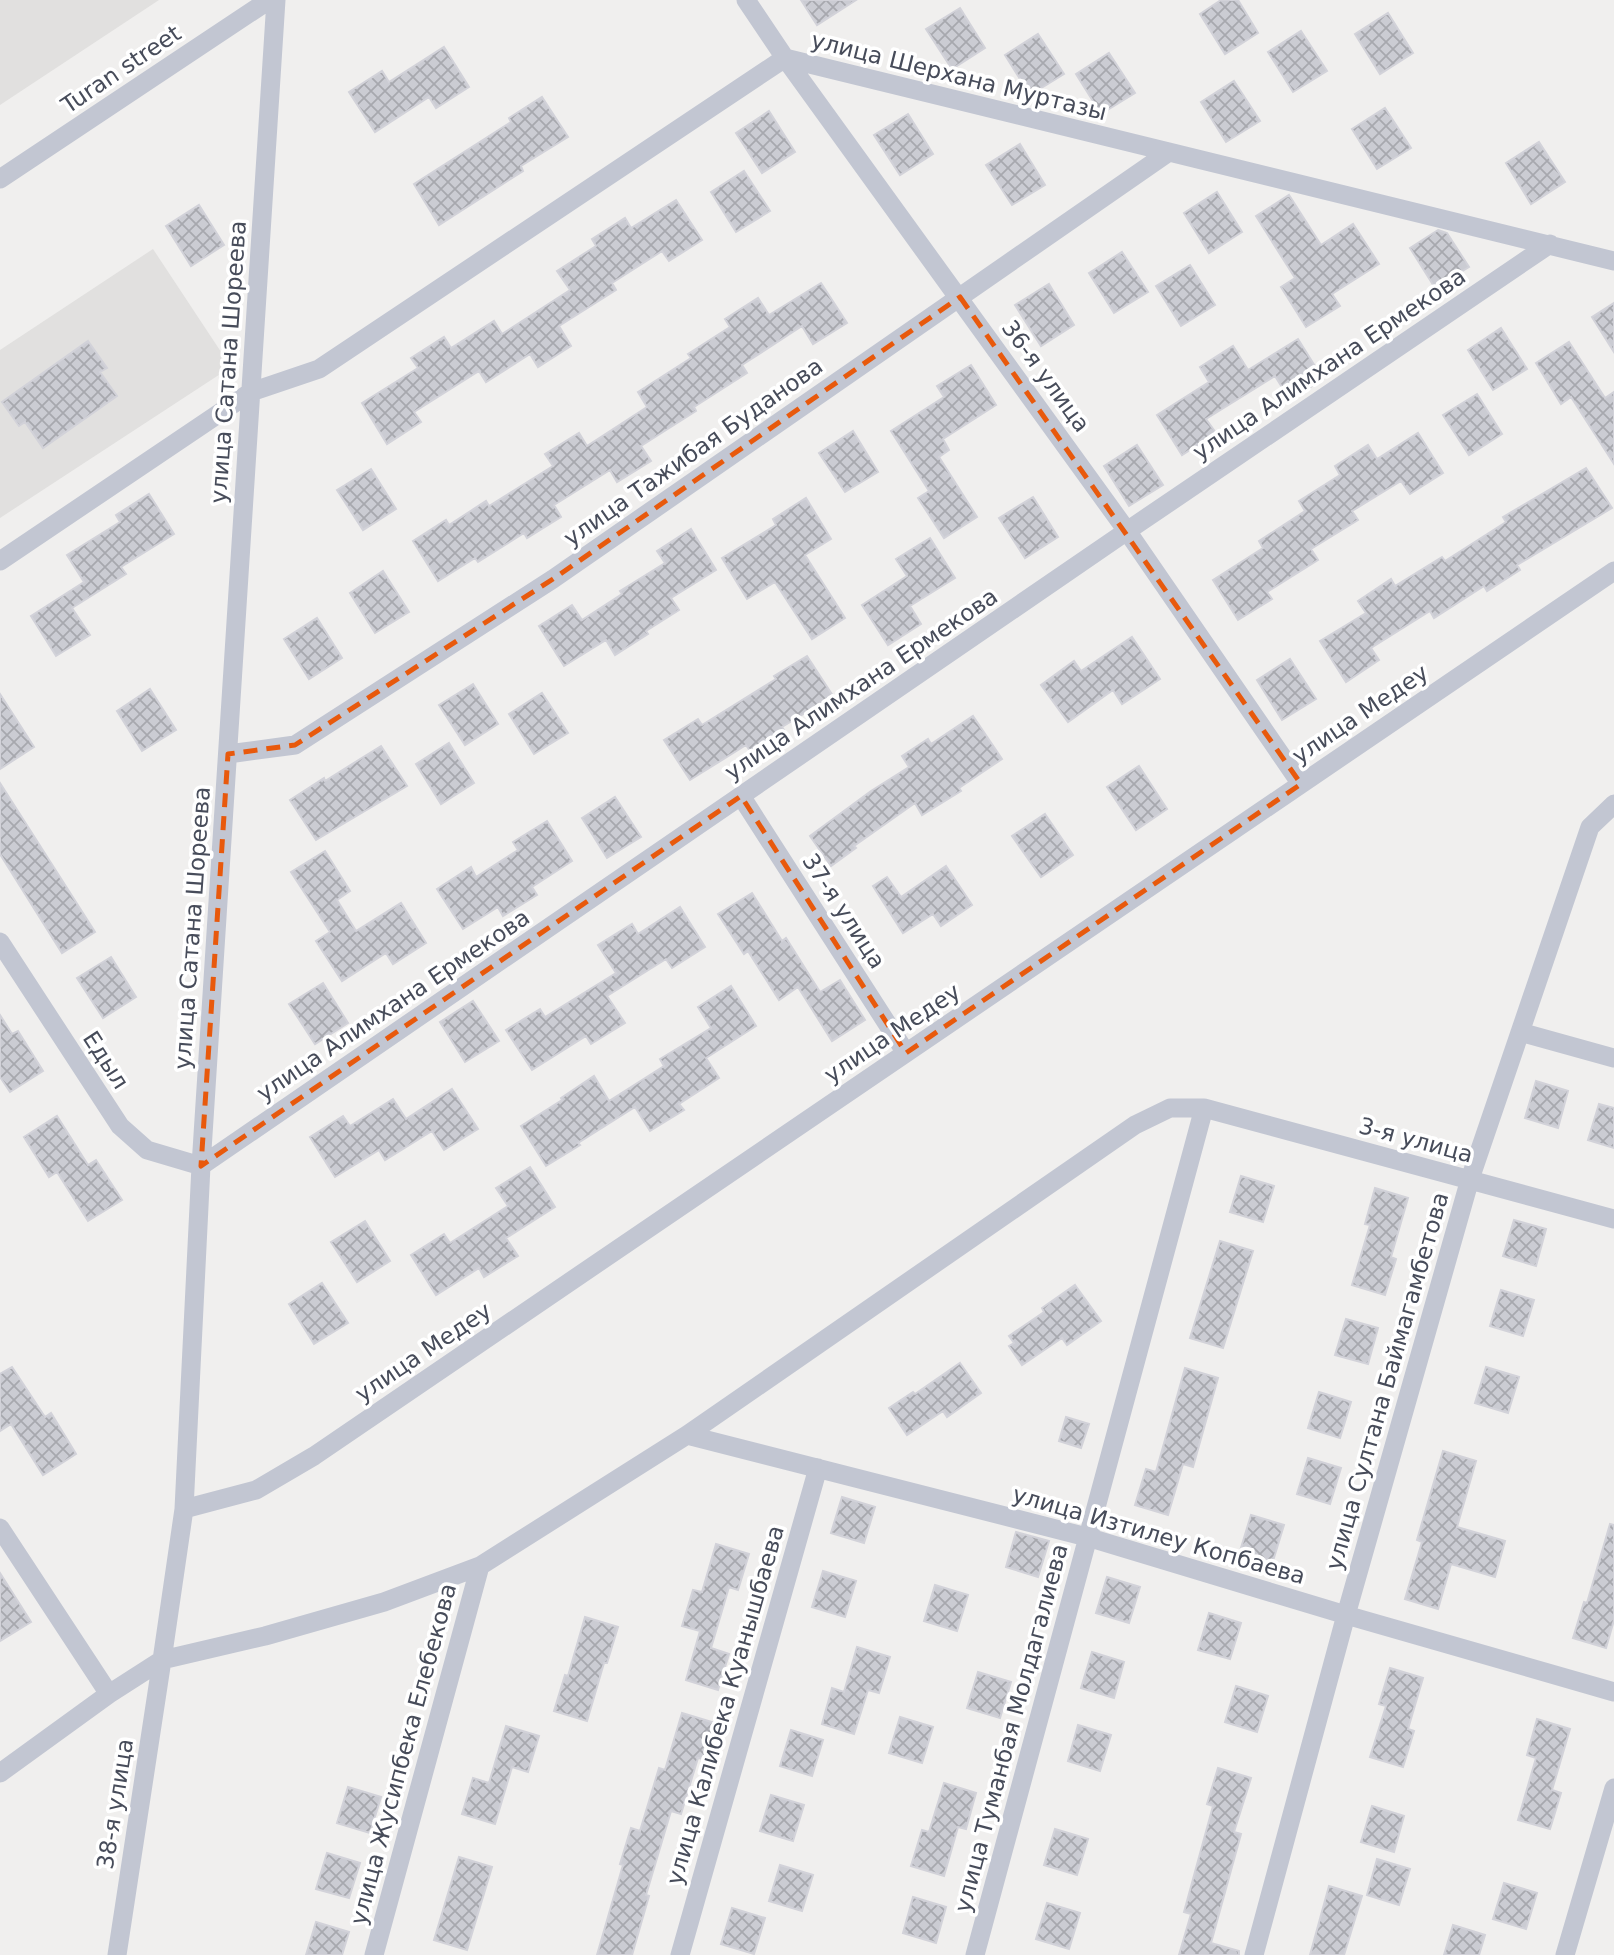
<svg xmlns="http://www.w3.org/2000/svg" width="1614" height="1955" font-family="'DejaVu Sans',sans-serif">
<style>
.education{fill:#e1e0df}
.building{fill:url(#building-cross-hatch);stroke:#d2d2d9;stroke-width:2}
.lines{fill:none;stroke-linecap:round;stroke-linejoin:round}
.minor{stroke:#c2c6d2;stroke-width:19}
.marked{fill:none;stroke:#e8590c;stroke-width:5;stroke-dasharray:14 9;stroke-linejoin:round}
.labels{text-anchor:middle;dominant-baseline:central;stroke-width:7;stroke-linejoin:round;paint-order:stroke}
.street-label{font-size:23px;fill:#474c5a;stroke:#fff}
</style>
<defs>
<pattern id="building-cross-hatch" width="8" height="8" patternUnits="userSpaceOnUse" patternTransform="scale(1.75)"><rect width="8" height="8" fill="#cbccd3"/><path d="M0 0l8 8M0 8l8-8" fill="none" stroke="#a7a8ae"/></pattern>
</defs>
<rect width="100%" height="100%" fill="#f0efee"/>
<!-- education -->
<path class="education" d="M 0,0 L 159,0 L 0,105 Z
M 153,249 L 231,367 L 0,518 L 0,350 Z"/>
<!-- building -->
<path class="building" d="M 801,0 L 856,0 L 817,25 Z
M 1221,0 L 1238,0 L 1258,33 L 1225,54 L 1200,14 Z
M 960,8 L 985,48 L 952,69 L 926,29 Z
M 1388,13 L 1413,53 L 1380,74 L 1355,34 Z
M 1301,31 L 1327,71 L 1293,92 L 1268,52 Z
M 1038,34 L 1064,74 L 1030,95 L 1005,55 Z
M 444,47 L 469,87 L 436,108 L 429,97 L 375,132 L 349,92 L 382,71 L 389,82 Z
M 1109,53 L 1135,93 L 1101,114 L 1076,74 Z
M 1234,81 L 1260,121 L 1226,142 L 1201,102 Z
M 542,97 L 568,137 L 521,166 L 523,171 L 439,225 L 414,184 L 511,122 L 509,118 Z
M 1385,108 L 1411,148 L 1377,169 L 1352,129 Z
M 769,111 L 795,152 L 762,173 L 736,133 Z
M 908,114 L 933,154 L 900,175 L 874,135 Z
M 1539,142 L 1565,182 L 1531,204 L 1506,163 Z
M 1020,144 L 1045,185 L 1012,205 L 986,165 Z
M 744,171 L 770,211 L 736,232 L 711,192 Z
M 1217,192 L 1242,232 L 1209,253 L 1184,213 Z
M 1289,195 L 1321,245 L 1353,224 L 1379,264 L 1332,294 L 1340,306 L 1306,327 L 1281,287 L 1295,278 L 1256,216 Z
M 676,200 L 702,240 L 669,261 L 662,251 L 612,283 L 616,290 L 559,326 L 571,346 L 538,367 L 530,354 L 486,382 L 479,371 L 414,412 L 421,422 L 387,444 L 362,403 L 418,368 L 411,358 L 444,337 L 451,348 L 494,321 L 502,334 L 570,290 L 557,271 L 596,246 L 592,239 L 625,218 L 631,228 Z
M 199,205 L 224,245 L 191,266 L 166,226 Z
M 1438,230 L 1447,233 L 1469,267 L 1435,288 L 1410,248 Z
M 1122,252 L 1148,292 L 1114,313 L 1089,273 Z
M 1190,265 L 1215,305 L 1181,326 L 1156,286 Z
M 821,283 L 847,323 L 813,344 L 802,326 L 742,365 L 747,373 L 694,407 L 696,411 L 641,446 L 651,461 L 617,482 L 610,470 L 554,505 L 561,517 L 527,538 L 524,533 L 478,562 L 475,558 L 438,581 L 413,541 L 446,520 L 449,525 L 486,501 L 489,506 L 553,466 L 545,454 L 579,433 L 587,446 L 647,407 L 638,392 L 691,358 L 688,354 L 730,327 L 725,319 L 758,298 L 769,315 Z
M 1049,284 L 1074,325 L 1041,346 L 1015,305 Z
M 1614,303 L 1614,352 L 1592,317 Z
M 1501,328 L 1527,369 L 1493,390 L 1468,350 Z
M 1298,339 L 1323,379 L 1290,400 L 1275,376 L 1206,419 L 1216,433 L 1182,455 L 1157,415 L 1209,382 L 1200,367 L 1233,346 L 1248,370 Z
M 88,341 L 107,368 L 100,372 L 117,396 L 43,448 L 25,422 L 19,426 L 2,402 Z
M 1569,342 L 1605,398 L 1614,392 L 1614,464 L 1571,397 L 1561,404 L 1536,363 Z
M 971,365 L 996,405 L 943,439 L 949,450 L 939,457 L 977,517 L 944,538 L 918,498 L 929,491 L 891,431 L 944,397 L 937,386 Z
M 1477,394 L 1502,434 L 1469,455 L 1443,415 Z
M 853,431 L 878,472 L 845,492 L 819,453 Z
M 1418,433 L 1443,473 L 1410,494 L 1401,481 L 1352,511 L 1358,520 L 1311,549 L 1318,560 L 1267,592 L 1272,599 L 1238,620 L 1213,580 L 1263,548 L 1259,541 L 1305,511 L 1299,501 L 1340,475 L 1335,466 L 1368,445 L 1377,459 Z
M 1137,445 L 1163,485 L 1129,506 L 1104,466 Z
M 1586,468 L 1612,508 L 1517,565 L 1520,570 L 1487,591 L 1484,586 L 1434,618 L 1430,611 L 1371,648 L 1379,660 L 1346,682 L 1320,641 L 1366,613 L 1358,601 L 1391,579 L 1395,586 L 1442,557 L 1445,561 L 1506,522 L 1503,517 Z
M 371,469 L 396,509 L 363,530 L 337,490 Z
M 149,494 L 174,534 L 121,567 L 126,574 L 72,608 L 90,635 L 56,656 L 31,616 L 84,582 L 67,555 L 120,522 L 116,515 Z
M 1033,497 L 1058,537 L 1025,558 L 999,518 Z
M 806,498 L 831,539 L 805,555 L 845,618 L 812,639 L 775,582 L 747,599 L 722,558 L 776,525 L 773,519 Z
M 691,529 L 716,570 L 671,598 L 679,610 L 646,631 L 648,634 L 615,655 L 606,640 L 564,666 L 539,626 L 572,605 L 582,620 L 622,594 L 620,591 L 665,563 L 657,551 Z
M 930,538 L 955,578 L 910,606 L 921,624 L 888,645 L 862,605 L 907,576 L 896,559 Z
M 383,571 L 409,612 L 375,633 L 350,593 Z
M 317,618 L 342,658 L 309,679 L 284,639 Z
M 1132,637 L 1160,679 L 1122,704 L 1113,690 L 1068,722 L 1041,685 L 1074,661 L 1081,671 Z
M 807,656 L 833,696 L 782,727 L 784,730 L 750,751 L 746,745 L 690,780 L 664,740 L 698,719 L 702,725 L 776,679 L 774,676 Z
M 1290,659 L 1316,699 L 1282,720 L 1257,680 Z
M 473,684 L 498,724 L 465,745 L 439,705 Z
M 150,689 L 176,730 L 142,751 L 117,711 Z
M 542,693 L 568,733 L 534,754 L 509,714 Z
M 0,694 L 34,747 L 0,769 Z
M 973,716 L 1002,759 L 959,788 L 961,791 L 922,815 L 915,803 L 854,846 L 856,848 L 831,866 L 810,836 L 871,791 L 909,767 L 902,756 L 928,739 L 931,744 Z
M 449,743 L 474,783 L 441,804 L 416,764 Z
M 381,746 L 407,786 L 316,840 L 290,800 L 324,778 L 325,781 Z
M 1139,766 L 1167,809 L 1136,830 L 1107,787 Z
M 0,783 L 95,932 L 62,953 L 0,854 Z
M 615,797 L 641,837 L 607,858 L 582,818 Z
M 1045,814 L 1073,855 L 1041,877 L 1012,836 Z
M 547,821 L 572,861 L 532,887 L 537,895 L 503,916 L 498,907 L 463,929 L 437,889 L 471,867 L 476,877 L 518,850 L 513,842 Z
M 325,851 L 350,891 L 337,900 L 356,931 L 401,903 L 426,943 L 393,964 L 386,953 L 342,981 L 316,941 L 330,932 L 291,872 Z
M 946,866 L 972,905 L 941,926 L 933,914 L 903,933 L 873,886 L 887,877 L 901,897 Z
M 752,893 L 782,941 L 786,938 L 820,992 L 840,980 L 865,1020 L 832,1041 L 798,987 L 779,1000 L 748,951 L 744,954 L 718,914 Z
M 680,907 L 705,947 L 672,968 L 666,959 L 607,996 L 625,1023 L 591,1044 L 586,1036 L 532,1070 L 506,1030 L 540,1009 L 545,1017 L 616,973 L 598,945 L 632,924 L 638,934 Z
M 111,957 L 136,997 L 103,1018 L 77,978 Z
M 323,983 L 348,1023 L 315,1044 L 289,1004 Z
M 731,986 L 756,1026 L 706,1058 L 719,1078 L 679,1104 L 684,1110 L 650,1131 L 635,1107 L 578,1143 L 580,1145 L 546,1166 L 521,1126 L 562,1100 L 561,1098 L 594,1076 L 609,1101 L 664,1066 L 660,1059 L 711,1028 L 698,1007 Z
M 473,1001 L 499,1041 L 465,1062 L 440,1022 Z
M 0,1015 L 12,1034 L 18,1031 L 43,1071 L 10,1092 L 0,1077 Z
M 1536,1081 L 1568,1091 L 1558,1128 L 1525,1118 Z
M 452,1089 L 478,1129 L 444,1150 L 432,1131 L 385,1160 L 379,1150 L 335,1177 L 310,1137 L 343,1116 L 350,1126 L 393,1099 L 406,1119 Z
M 1599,1104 L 1614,1108 L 1614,1148 L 1588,1140 Z
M 57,1116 L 88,1165 L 96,1160 L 122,1200 L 88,1221 L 57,1172 L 49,1177 L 24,1137 Z
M 530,1167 L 555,1207 L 506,1238 L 518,1256 L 484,1277 L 479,1268 L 436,1295 L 411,1255 L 444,1234 L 450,1243 L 508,1206 L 496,1188 Z
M 1241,1176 L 1274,1186 L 1263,1222 L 1230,1212 Z
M 1375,1188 L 1408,1198 L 1391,1257 L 1396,1259 L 1385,1295 L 1352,1285 L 1370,1225 L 1365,1224 Z
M 1514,1220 L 1546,1229 L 1536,1266 L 1503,1256 Z
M 365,1221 L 390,1261 L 357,1282 L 331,1242 Z
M 1220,1241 L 1253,1251 L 1223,1348 L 1190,1338 Z
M 322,1283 L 348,1323 L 314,1344 L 289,1304 Z
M 1075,1285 L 1101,1321 L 1067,1345 L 1062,1338 L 1022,1365 L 1009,1346 L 1014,1343 L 1009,1336 L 1044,1312 L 1042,1308 Z
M 1501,1290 L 1534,1300 L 1523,1336 L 1490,1326 Z
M 1346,1319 L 1378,1328 L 1368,1364 L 1335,1355 Z
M 960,1363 L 981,1393 L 947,1417 L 943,1411 L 907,1435 L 889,1408 L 913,1392 L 915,1394 Z
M 12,1367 L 45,1417 L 51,1413 L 76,1454 L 43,1475 L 11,1424 L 0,1431 L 0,1374 Z
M 1486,1367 L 1519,1377 L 1508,1413 L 1475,1403 Z
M 1185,1368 L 1218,1378 L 1193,1467 L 1183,1464 L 1168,1515 L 1135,1505 L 1146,1469 L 1156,1472 Z
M 1319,1392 L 1351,1402 L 1340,1438 L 1308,1428 Z
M 1066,1417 L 1089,1424 L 1081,1448 L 1059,1441 Z
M 1443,1451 L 1476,1461 L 1457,1527 L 1505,1541 L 1495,1577 L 1451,1564 L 1438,1609 L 1405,1599 L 1422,1542 L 1417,1540 Z
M 1308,1458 L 1341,1468 L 1330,1504 L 1297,1494 Z
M 842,1497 L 875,1507 L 864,1543 L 831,1533 Z
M 1251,1515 L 1284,1525 L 1273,1561 L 1240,1551 Z
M 1610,1524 L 1614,1525 L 1614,1620 L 1606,1648 L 1573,1638 L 1584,1602 L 1587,1603 Z
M 1016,1532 L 1049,1541 L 1038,1577 L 1006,1567 Z
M 716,1544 L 749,1554 L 738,1590 L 729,1587 L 711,1648 L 729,1654 L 718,1690 L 686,1680 L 700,1631 L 682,1626 L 693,1590 L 702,1592 Z
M 823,1571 L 856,1581 L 845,1617 L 812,1607 Z
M 0,1573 L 31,1622 L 0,1641 Z
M 1107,1577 L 1140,1587 L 1129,1623 L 1096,1613 Z
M 935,1585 L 968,1595 L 957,1631 L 924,1621 Z
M 1209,1613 L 1241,1623 L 1230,1659 L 1198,1650 Z
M 585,1617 L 618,1627 L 607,1663 L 604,1663 L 587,1721 L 554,1711 L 565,1675 L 568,1676 Z
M 857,1647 L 890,1657 L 879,1693 L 868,1690 L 854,1734 L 822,1724 L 832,1688 L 844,1692 Z
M 1092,1652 L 1124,1662 L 1114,1698 L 1081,1688 Z
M 1390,1668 L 1423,1678 L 1408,1729 L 1414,1731 L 1403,1767 L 1370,1757 L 1386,1706 L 1379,1704 Z
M 978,1672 L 1011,1682 L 1000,1718 L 967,1708 Z
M 1236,1686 L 1268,1696 L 1257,1732 L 1225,1722 Z
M 682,1713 L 715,1723 L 704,1759 L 698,1758 L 681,1814 L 671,1811 L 646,1895 L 649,1896 L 632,1955 L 597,1955 L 623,1865 L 620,1864 L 631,1828 L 640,1831 L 659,1768 L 665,1770 Z
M 900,1717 L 933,1727 L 922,1763 L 889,1753 Z
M 1537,1719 L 1570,1729 L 1552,1790 L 1561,1793 L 1550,1829 L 1518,1820 L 1536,1758 L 1527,1755 Z
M 1078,1725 L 1111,1735 L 1100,1771 L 1068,1761 Z
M 506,1726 L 539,1736 L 528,1772 L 512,1767 L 495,1824 L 462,1814 L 473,1778 L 489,1783 Z
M 791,1730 L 823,1740 L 812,1776 L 780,1766 Z
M 1218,1768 L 1251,1778 L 1234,1832 L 1241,1834 L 1211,1943 L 1239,1951 L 1239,1955 L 1179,1955 L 1191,1914 L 1184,1912 L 1213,1806 L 1207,1804 Z
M 944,1783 L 976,1793 L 966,1829 L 958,1827 L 944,1876 L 911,1866 L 922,1830 L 929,1832 Z
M 348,1787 L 381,1797 L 370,1833 L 337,1823 Z
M 771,1795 L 804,1805 L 793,1841 L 760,1831 Z
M 1372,1806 L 1404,1816 L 1394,1852 L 1361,1842 Z
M 1055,1829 L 1088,1839 L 1077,1875 L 1044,1865 Z
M 327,1853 L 360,1863 L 349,1898 L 316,1889 Z
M 459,1857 L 492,1867 L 467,1950 L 434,1940 Z
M 1377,1859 L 1410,1869 L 1399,1905 L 1367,1895 Z
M 780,1865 L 813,1875 L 802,1911 L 769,1901 Z
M 1504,1883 L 1537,1893 L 1526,1929 L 1493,1919 Z
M 1329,1886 L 1362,1896 L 1344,1955 L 1310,1955 Z
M 913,1897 L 946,1907 L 936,1943 L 903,1933 Z
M 1047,1903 L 1080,1913 L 1069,1949 L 1036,1939 Z
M 732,1908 L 765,1918 L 754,1954 L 721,1944 Z
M 316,1922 L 349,1932 L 342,1955 L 306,1955 Z
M 1453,1925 L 1485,1935 L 1479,1955 L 1444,1955 Z"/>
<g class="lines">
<!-- minor -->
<path class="minor" d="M 746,0 L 785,58 L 1127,531 L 1301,784
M 0,179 L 269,0
M 0,561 L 251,392 L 319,369 L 785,58 L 1614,261
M 228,754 L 295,745 L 553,579 L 1169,152
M 741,796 L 906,1053
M 0,942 L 120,1126 L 147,1150 L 201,1166 L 1127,531 L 1550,244
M 1520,1032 L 1614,1058
M 687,1435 L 1087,1537 L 1346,1615 L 1614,1692
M 184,1509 L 256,1490 L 314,1456 L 1614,571
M 0,1528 L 109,1694
M 0,1773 L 109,1694 L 162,1660 L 184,1509 L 201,1166 L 276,0
M 117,1955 L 162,1660 L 265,1636 L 384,1602 L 480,1566 L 687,1435 L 1135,1125 L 1170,1108 L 1204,1108 L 1614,1219
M 374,1955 L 480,1566
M 680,1955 L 818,1468
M 975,1955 L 1204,1108
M 1254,1955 L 1346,1615 L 1470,1179 L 1590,827 L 1614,804
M 1565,1955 L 1614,1788"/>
</g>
<!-- marked area -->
<path class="marked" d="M 960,297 L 1301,784 L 906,1053 L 741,796 L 201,1166 L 228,754 L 295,745 L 553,579 Z"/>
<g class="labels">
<!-- street labels -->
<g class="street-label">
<text transform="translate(121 69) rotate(-34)">Turan street</text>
<text transform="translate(959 76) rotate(14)">улица Шерхана Муртазы</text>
<text transform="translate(228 362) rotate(-86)">улица Сатана Шореева</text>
<text transform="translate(1329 364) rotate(-34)">улица Алимхана Ермекова</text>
<text transform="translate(1046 376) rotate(54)">36-я улица</text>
<text transform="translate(693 452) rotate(-35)">улица Тажибая Буданова</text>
<text transform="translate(861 684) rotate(-34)">улица Алимхана Ермекова</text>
<text transform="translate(1360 714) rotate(-34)">улица Медеу</text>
<text transform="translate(844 911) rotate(57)">37-я улица</text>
<text transform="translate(192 928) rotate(-86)">улица Сатана Шореева</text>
<text transform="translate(393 1005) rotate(-34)">улица Алимхана Ермекова</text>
<text transform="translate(892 1033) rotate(-34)">улица Медеу</text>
<text transform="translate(106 1060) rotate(57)">Едыл</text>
<text transform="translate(1416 1140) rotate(15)">3-я улица</text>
<text transform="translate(423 1352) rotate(-34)">улица Медеу</text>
<text transform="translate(1387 1381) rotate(-74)">улица Султана Баймагамбетова</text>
<text transform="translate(1159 1535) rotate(16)">улица Изтилеу Копбаева</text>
<text transform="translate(725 1705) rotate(-74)">улица Калибека Куанышбаева</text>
<text transform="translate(1011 1728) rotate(-75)">улица Туманбая Молдагалиева</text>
<text transform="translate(403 1754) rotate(-75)">улица Жусипбека Елебекова</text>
<text transform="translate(115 1804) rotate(-81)">38-я улица</text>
</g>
</g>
</svg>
